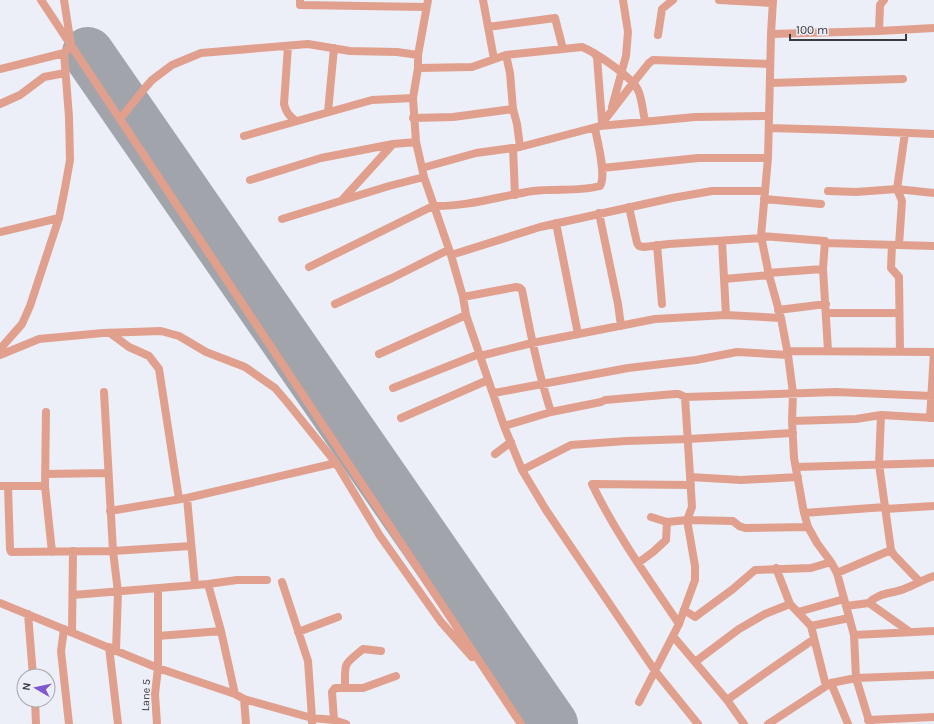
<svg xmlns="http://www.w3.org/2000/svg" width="934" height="724" font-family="Karla,sans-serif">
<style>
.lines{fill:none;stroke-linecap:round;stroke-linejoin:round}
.runway{stroke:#a2a4ab;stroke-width:52}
.minor{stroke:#e0a08d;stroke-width:8}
.labels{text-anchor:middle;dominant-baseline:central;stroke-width:3;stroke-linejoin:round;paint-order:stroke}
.street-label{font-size:11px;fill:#3b3b3f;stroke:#eceef8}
</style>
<rect width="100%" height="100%" fill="#eceef8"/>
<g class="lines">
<!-- runway -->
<path class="runway" d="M 88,53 L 552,724"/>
<!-- minor -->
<path class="minor" d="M 41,0 L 521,724
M 300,0 L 300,5 L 426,7
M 428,0 L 418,55 L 418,68 L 413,98 L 416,142 L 424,177 L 451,255 L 463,297 L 466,315 L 504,426 L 522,470 L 546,510 L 655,671 L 698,724
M 483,0 L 494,59
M 719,0 L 773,3
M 773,0 L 771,34 L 768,158 L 761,236 L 769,275 L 781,318 L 788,355 L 793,393 L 792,421 L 794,458 L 804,513 L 808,527 L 817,543 L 831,562 L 837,573 L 854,635 L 856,678 L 870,724
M 488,27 L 555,18 L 563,49
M 879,31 L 880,5 L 884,0
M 771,34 L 879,31 L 934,28
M 658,35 L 662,9 L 673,0
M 288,46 L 284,104 C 286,112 289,116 296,121
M 594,53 L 597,57 L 602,122
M 506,55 L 510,73 L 513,109 L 517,124 L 520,147
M 418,68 L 472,67 L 506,55 L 582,47 C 595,52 632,77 638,90 C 642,98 643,113 645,121
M 0,69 L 64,53
M 770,83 L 903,79
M 0,104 L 20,95 L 44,77 L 65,73
M 612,107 L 626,56 L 628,32 L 623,0
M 328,112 L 334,48
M 413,118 L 453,117 L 513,109
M 120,119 L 145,88 L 152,80 L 172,65 L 201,53 L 308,44 L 350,51 L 397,52 L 418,55
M 600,126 L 633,83 L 649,63 L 653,60 L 770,64
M 769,128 L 839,130 L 934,134
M 244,136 L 372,100 L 413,98
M 513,148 L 515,195
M 422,168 L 476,153 L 520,147 L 600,126 L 695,117 L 769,116
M 602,168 L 698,158 L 768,158
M 250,180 L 321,158 L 393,144
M 828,191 L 856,192 L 897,189 L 905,133
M 343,199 L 393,144 L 416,142
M 764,199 L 821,204
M 629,207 L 637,243 L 639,246 L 644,247 L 669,244 L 762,238
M 599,213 L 618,304 L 621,326
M 282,219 L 389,186 L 424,177
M 556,223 L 578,334
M 0,232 L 59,218
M 761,236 L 825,241 L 823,269 L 828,351
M 722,241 L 726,315
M 825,243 L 934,246
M 657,245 L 662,304
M 892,245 L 891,268 L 899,277 L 900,352
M 899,245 L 902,201 L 897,189 L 934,193
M 451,255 L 540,227 L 672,198 L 712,191 L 765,191
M 309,267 L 433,206 C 467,207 500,196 533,191 C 555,188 579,192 600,186 C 607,175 597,141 595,128
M 768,273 L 823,269
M 724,279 L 769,275
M 463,297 L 516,287 L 520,288 L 522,290 C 530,331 538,372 551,412
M 335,304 L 392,278 L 448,250
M 778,310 L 826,304
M 826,313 L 899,313
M 110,333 L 129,347 L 149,356 L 159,369 L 179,499
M 0,349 L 22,324 L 30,306 L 59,218 L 65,188 L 70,160 L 69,117 L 64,53 L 71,45 L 64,0
M 787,351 L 934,352
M 379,354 L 466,315
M 0,355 L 39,339 L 103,333 L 161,331 L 179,336 L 206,352 L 245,367 L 275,388 L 287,402 L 336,463 L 380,536 L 441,622 L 472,657
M 480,356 L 532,343 L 655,319 L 726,315 L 781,318
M 393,388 L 479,354
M 104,392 L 113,551 L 118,592 L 116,650
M 494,393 L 628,368 L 696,360 L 737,352 L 788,355
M 685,397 L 836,392 L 932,396
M 46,412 L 45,486 L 52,552
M 881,415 L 879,464 L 891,550 L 894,555 L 919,581
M 401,418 L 488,380
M 930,418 L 934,352
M 792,421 L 856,419 L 881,415 L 934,418
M 504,426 L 551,412 L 601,402 L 605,400 L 675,394 L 679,394 L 685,397 L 692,507 L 687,520 L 695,566 L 695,580 L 679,624 L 639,702
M 495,454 L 511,442
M 796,467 L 934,463
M 522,470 L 571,445 L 626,441 L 688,439 L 793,433
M 46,474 L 108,473
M 690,477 L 741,480 L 798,477
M 0,486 L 45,486
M 8,486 L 10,549 L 11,552 L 113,551 L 191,546
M 187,498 L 195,585
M 885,509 L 934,506
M 110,511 L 187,498 L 336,463
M 804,513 L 885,507
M 651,517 L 667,522 L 687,520 L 733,521 L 739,526 L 745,528 L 808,527
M 638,563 L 653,552 L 666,540 L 667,522
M 776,568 L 790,604 L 811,626 L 826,686
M 837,573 L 891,550
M 282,582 L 308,661 L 312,718 L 312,724
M 208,584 L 221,631 L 235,694
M 73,595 L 208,584 L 237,580 L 267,580
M 0,603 L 158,668 L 235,694 L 244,699 L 312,718 L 334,720 L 346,724
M 869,603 C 879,592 892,594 904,589 C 915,585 924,579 934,576
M 846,606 L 869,603 L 910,632
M 684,610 L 695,617 L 733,589 L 755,570 L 811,568 L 831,562
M 798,612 L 844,599
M 28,614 L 33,676
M 679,624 C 648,578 616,534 592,484 L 691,485
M 811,626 L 849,618
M 64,629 L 61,651 L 69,724
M 72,632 L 73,551
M 298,632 L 338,617
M 854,635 L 934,631
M 158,636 L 221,631
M 673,636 L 727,700 L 744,724
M 109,647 L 118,724
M 695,662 L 739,629 L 765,614 L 790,604
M 831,683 L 848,724
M 345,687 C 345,661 343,666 363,649 L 381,651
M 244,699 L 246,724
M 35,700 L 36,724
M 727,700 L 758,678 L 814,639
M 334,720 L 332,692 L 335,688 L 363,688 L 396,676
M 868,720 L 934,717
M 157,724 L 155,694 L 158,668 L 158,589
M 768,724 L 831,683 L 856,678 L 934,675"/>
</g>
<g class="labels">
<!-- street labels -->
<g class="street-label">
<text transform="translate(146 695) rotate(-88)">Lane 5</text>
</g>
</g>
<!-- north arrow -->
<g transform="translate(36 688) rotate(279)"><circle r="19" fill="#eceef8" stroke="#a5a6ae"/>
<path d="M0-3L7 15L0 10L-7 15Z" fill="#7f57d0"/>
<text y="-6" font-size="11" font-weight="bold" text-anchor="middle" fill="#3b3b3f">N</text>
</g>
<!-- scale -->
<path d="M790 34v6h116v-6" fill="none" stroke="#3b3b3f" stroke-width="2"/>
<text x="796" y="34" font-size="12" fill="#3b3b3f" stroke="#eceef8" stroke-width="3" paint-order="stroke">100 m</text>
</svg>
